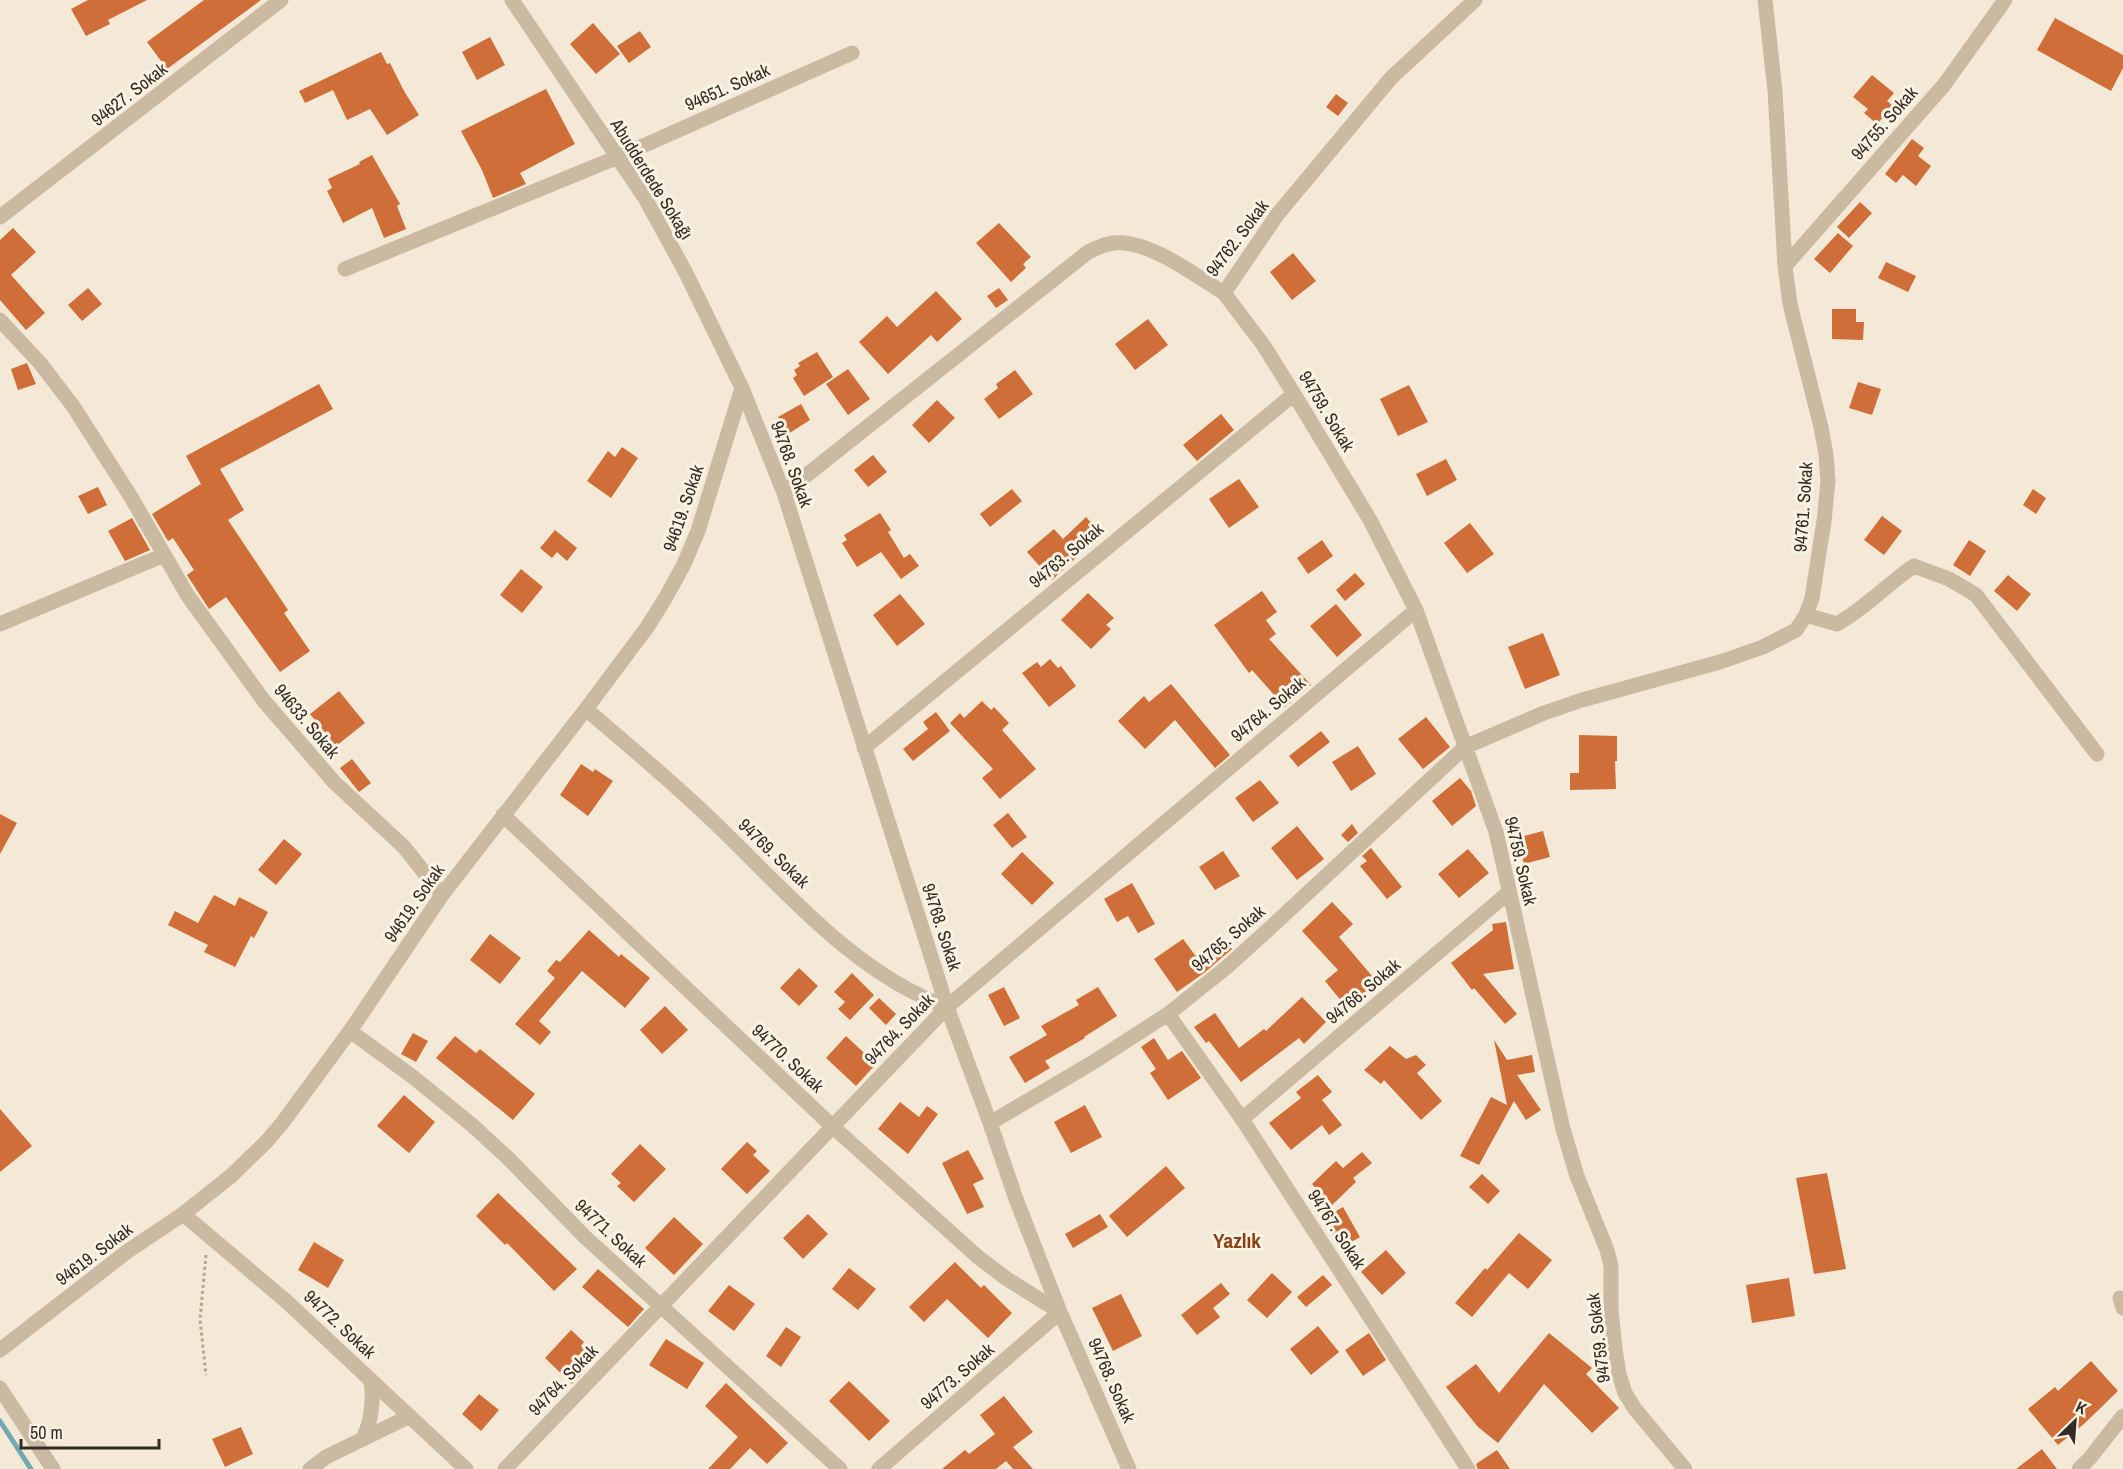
<svg xmlns="http://www.w3.org/2000/svg" width="2123" height="1469" font-family="'Archivo Narrow',sans-serif">
<style>
.lines{fill:none;stroke-linecap:round;stroke-linejoin:round}
.stream{stroke:#73a8b1;stroke-width:5}
.building{fill:#cf6e38}
.path{stroke:#b7a48c;stroke-width:3;stroke-dasharray:3 3;stroke-linecap:butt}
.minor{stroke:#cbbaa2;stroke-width:15}
.labels{text-anchor:middle;dominant-baseline:central;stroke-width:6;stroke-linejoin:round;paint-order:stroke}
.street-label{font-size:18px;fill:#352c25;stroke:#faf2e3}
.quarter-label{font-size:21px;font-weight:bold;fill:#8a4118;stroke:#faf2e3}
</style>
<rect width="100%" height="100%" fill="#f3e9d6"/>
<g class="lines">
<!-- stream -->
<path class="stream" d="M 0,1421 L 31,1469"/>
</g>
<!-- building -->
<path class="building" d="M 88,0 L 147,0 L 108,20 L 110,24 L 86,36 L 71,9 Z
M 204,0 L 261,0 L 167,69 L 147,42 Z
M 2055,18 L 2123,55 L 2123,68 L 2111,91 L 2037,50 Z
M 593,23 L 620,54 L 596,74 L 570,44 Z
M 640,31 L 651,47 L 629,63 L 617,46 Z
M 490,37 L 505,65 L 477,80 L 462,52 Z
M 381,52 L 387,64 L 390,63 L 404,91 L 419,115 L 387,135 L 370,109 L 347,120 L 333,90 L 305,103 L 299,91 Z
M 1872,75 L 1894,93 L 1887,101 L 1893,106 L 1877,124 L 1864,113 L 1868,109 L 1853,97 Z
M 546,89 L 575,144 L 520,173 L 526,184 L 493,198 L 482,170 L 461,131 Z
M 1336,94 L 1348,103 L 1338,116 L 1326,107 Z
M 1912,139 L 1924,148 L 1918,156 L 1931,166 L 1916,186 L 1903,175 L 1896,183 L 1885,174 Z
M 372,155 L 400,204 L 397,206 L 406,229 L 384,238 L 372,208 L 343,223 L 327,191 L 332,188 L 328,179 L 360,164 L 359,162 Z
M 1860,202 L 1872,213 L 1849,238 L 1837,227 Z
M 999,223 L 1031,257 L 1023,264 L 1026,268 L 1011,282 L 976,243 Z
M 13,228 L 36,252 L 11,275 L 45,313 L 26,330 L 0,300 L 0,240 Z
M 1838,233 L 1853,246 L 1830,273 L 1814,259 Z
M 1293,253 L 1316,281 L 1292,300 L 1270,272 Z
M 1886,262 L 1916,276 L 1908,292 L 1878,278 Z
M 88,288 L 102,304 L 82,321 L 68,305 Z
M 999,288 L 1008,300 L 996,308 L 987,296 Z
M 936,291 L 962,319 L 937,342 L 931,335 L 888,374 L 859,342 L 887,316 L 897,327 Z
M 1832,309 L 1856,309 L 1856,322 L 1864,322 L 1863,340 L 1832,339 Z
M 1148,319 L 1168,345 L 1135,370 L 1115,344 Z
M 817,352 L 833,377 L 804,396 L 793,378 L 797,375 L 794,370 L 800,366 L 798,363 Z
M 27,363 L 36,384 L 18,390 L 11,369 Z
M 848,369 L 870,399 L 848,415 L 826,384 Z
M 1015,370 L 1033,394 L 999,419 L 984,399 L 998,388 L 996,384 Z
M 1858,382 L 1881,389 L 1872,415 L 1849,408 Z
M 319,384 L 333,409 L 220,469 L 244,510 L 228,520 L 288,610 L 284,613 L 310,651 L 280,672 L 226,597 L 209,609 L 187,575 L 194,570 L 173,538 L 168,541 L 152,514 L 201,484 L 186,456 Z
M 1409,385 L 1428,422 L 1398,436 L 1380,399 Z
M 937,400 L 955,418 L 929,443 L 912,425 Z
M 801,404 L 810,420 L 788,434 L 778,417 Z
M 1221,414 L 1234,430 L 1197,461 L 1183,445 Z
M 622,447 L 638,458 L 611,498 L 587,481 L 608,451 L 615,457 Z
M 873,455 L 887,472 L 868,487 L 854,470 Z
M 1446,459 L 1457,480 L 1427,496 L 1416,474 Z
M 1239,479 L 1259,507 L 1229,528 L 1209,499 Z
M 98,487 L 107,505 L 88,514 L 78,496 Z
M 1012,489 L 1022,501 L 990,527 L 980,514 Z
M 2033,489 L 2046,498 L 2036,514 L 2023,505 Z
M 880,513 L 891,530 L 888,532 L 904,558 L 910,554 L 919,566 L 901,579 L 881,552 L 857,567 L 842,543 L 847,540 L 844,535 Z
M 1882,516 L 1902,531 L 1884,555 L 1864,540 Z
M 1086,517 L 1102,534 L 1052,580 L 1027,552 L 1054,529 L 1063,539 Z
M 132,518 L 150,550 L 125,561 L 108,531 Z
M 1470,523 L 1494,554 L 1467,573 L 1444,543 Z
M 555,530 L 577,548 L 567,561 L 557,552 L 552,558 L 540,548 Z
M 1322,540 L 1333,556 L 1308,574 L 1297,558 Z
M 1969,540 L 1986,551 L 1970,576 L 1953,565 Z
M 521,569 L 543,587 L 522,613 L 500,595 Z
M 1355,573 L 1365,584 L 1345,601 L 1336,590 Z
M 2008,575 L 2031,594 L 2017,611 L 1994,591 Z
M 1262,591 L 1277,612 L 1266,620 L 1276,634 L 1269,639 L 1311,685 L 1285,707 L 1252,670 L 1249,673 L 1214,625 Z
M 1088,593 L 1114,618 L 1106,625 L 1111,629 L 1091,649 L 1061,620 Z
M 900,594 L 925,624 L 897,646 L 873,615 Z
M 1336,604 L 1362,635 L 1337,657 L 1310,626 Z
M 1543,633 L 1560,675 L 1525,689 L 1508,647 Z
M 1050,659 L 1058,668 L 1061,666 L 1076,686 L 1049,707 L 1022,673 L 1037,662 L 1041,667 Z
M 1171,684 L 1230,755 L 1215,768 L 1175,720 L 1145,749 L 1118,721 L 1144,696 L 1149,702 Z
M 339,691 L 365,723 L 336,746 L 310,714 Z
M 982,701 L 991,710 L 994,707 L 1009,723 L 1002,730 L 1036,769 L 1000,799 L 982,778 L 993,769 L 950,723 L 960,713 L 964,718 Z
M 936,712 L 950,731 L 913,761 L 903,749 L 928,729 L 923,722 Z
M 1426,717 L 1450,747 L 1423,769 L 1398,739 Z
M 1321,731 L 1330,742 L 1298,767 L 1289,756 Z
M 1579,735 L 1617,736 L 1617,761 L 1615,761 L 1616,789 L 1570,790 L 1570,773 L 1579,773 Z
M 1358,746 L 1376,774 L 1351,791 L 1332,762 Z
M 352,759 L 371,783 L 359,792 L 340,768 Z
M 581,764 L 593,772 L 595,769 L 613,781 L 588,816 L 560,795 Z
M 1460,778 L 1471,791 L 1476,806 L 1452,826 L 1432,801 Z
M 1260,780 L 1279,803 L 1253,822 L 1235,798 Z
M 1008,813 L 1027,837 L 1012,848 L 993,825 Z
M 0,814 L 17,823 L 0,854 Z
M 1352,824 L 1358,833 L 1348,842 L 1341,835 Z
M 1297,826 L 1324,859 L 1297,880 L 1271,848 Z
M 1543,831 L 1550,857 L 1524,864 L 1517,838 Z
M 284,839 L 302,854 L 276,885 L 258,870 Z
M 1371,848 L 1402,887 L 1387,899 L 1360,866 L 1367,861 L 1362,856 Z
M 1468,849 L 1489,873 L 1459,898 L 1438,874 Z
M 1223,851 L 1240,876 L 1215,890 L 1199,867 Z
M 1022,852 L 1054,883 L 1032,905 L 1001,874 Z
M 1132,883 L 1155,924 L 1138,933 L 1128,916 L 1117,922 L 1104,899 Z
M 214,895 L 235,906 L 239,897 L 268,912 L 254,938 L 251,936 L 235,967 L 204,952 L 208,945 L 168,925 L 175,911 L 198,923 Z
M 1332,902 L 1353,924 L 1339,937 L 1377,982 L 1347,1008 L 1325,981 L 1338,970 L 1302,931 Z
M 1506,922 L 1514,969 L 1483,974 L 1517,1014 L 1505,1024 L 1474,988 L 1472,990 L 1451,963 L 1493,930 L 1492,924 Z
M 589,930 L 619,957 L 621,954 L 650,978 L 625,1008 L 582,971 L 539,1021 L 551,1032 L 540,1045 L 515,1024 L 555,978 L 547,971 L 556,960 L 560,962 Z
M 490,934 L 521,958 L 500,984 L 470,960 Z
M 1183,939 L 1198,959 L 1225,940 L 1232,949 L 1204,973 L 1177,992 L 1154,959 Z
M 799,968 L 818,986 L 799,1006 L 780,988 Z
M 852,973 L 874,995 L 850,1020 L 838,1009 L 845,1002 L 834,992 Z
M 1004,987 L 1020,1018 L 1004,1026 L 988,995 Z
M 1098,987 L 1117,1016 L 1084,1037 L 1085,1038 L 1045,1061 L 1050,1068 L 1025,1083 L 1009,1057 L 1047,1035 L 1041,1026 L 1079,1005 L 1076,1000 Z
M 1302,997 L 1326,1022 L 1304,1044 L 1299,1038 L 1241,1082 L 1209,1041 L 1206,1043 L 1194,1027 L 1215,1013 L 1239,1048 L 1264,1029 L 1266,1031 Z
M 879,998 L 896,1014 L 886,1025 L 869,1008 Z
M 665,1006 L 688,1030 L 662,1054 L 640,1030 Z
M 413,1033 L 428,1041 L 416,1062 L 401,1054 Z
M 455,1036 L 476,1053 L 480,1049 L 535,1094 L 513,1120 L 436,1058 Z
M 846,1036 L 876,1064 L 856,1086 L 826,1058 Z
M 1154,1038 L 1168,1060 L 1182,1051 L 1201,1078 L 1168,1100 L 1150,1073 L 1156,1069 L 1141,1047 Z
M 1494,1040 L 1507,1060 L 1532,1055 L 1535,1072 L 1517,1075 L 1541,1110 L 1526,1120 L 1514,1101 L 1479,1165 L 1460,1156 L 1491,1097 L 1507,1105 Z
M 1390,1046 L 1406,1059 L 1416,1055 L 1426,1065 L 1417,1073 L 1442,1101 L 1421,1120 L 1384,1080 L 1381,1084 L 1364,1070 Z
M 1318,1075 L 1332,1092 L 1322,1100 L 1342,1125 L 1329,1135 L 1322,1125 L 1291,1150 L 1269,1123 L 1301,1098 L 1296,1092 Z
M 404,1095 L 435,1122 L 409,1153 L 377,1126 Z
M 900,1102 L 919,1117 L 927,1106 L 938,1114 L 908,1154 L 878,1129 Z
M 1085,1105 L 1102,1137 L 1071,1153 L 1054,1122 Z
M 0,1109 L 32,1146 L 0,1172 Z
M 747,1142 L 757,1151 L 753,1155 L 770,1171 L 747,1194 L 721,1169 Z
M 640,1144 L 666,1169 L 634,1202 L 617,1186 L 621,1183 L 611,1174 Z
M 968,1150 L 984,1179 L 973,1184 L 984,1207 L 967,1214 L 942,1163 Z
M 1362,1152 L 1372,1163 L 1353,1178 L 1356,1182 L 1332,1205 L 1312,1184 L 1336,1161 L 1343,1168 Z
M 1166,1166 L 1185,1188 L 1127,1237 L 1109,1216 Z
M 1827,1173 L 1846,1269 L 1814,1274 L 1796,1178 Z
M 1482,1174 L 1500,1191 L 1488,1204 L 1469,1187 Z
M 498,1193 L 577,1269 L 554,1291 L 507,1243 L 505,1245 L 476,1216 Z
M 1343,1207 L 1360,1237 L 1341,1248 L 1324,1218 Z
M 808,1214 L 828,1234 L 803,1259 L 783,1238 Z
M 1100,1214 L 1108,1227 L 1073,1248 L 1065,1234 Z
M 674,1217 L 703,1244 L 674,1275 L 645,1248 Z
M 1519,1233 L 1552,1260 L 1528,1289 L 1509,1273 L 1472,1317 L 1455,1303 L 1485,1268 L 1487,1270 Z
M 314,1242 L 344,1260 L 328,1288 L 298,1270 Z
M 1386,1250 L 1406,1273 L 1382,1295 L 1361,1272 Z
M 955,1262 L 981,1288 L 984,1285 L 1012,1313 L 988,1338 L 947,1299 L 924,1322 L 909,1307 Z
M 849,1268 L 876,1289 L 858,1310 L 832,1289 Z
M 598,1269 L 644,1309 L 628,1327 L 582,1287 Z
M 1272,1273 L 1292,1292 L 1267,1318 L 1247,1300 Z
M 1323,1275 L 1332,1285 L 1306,1307 L 1297,1297 Z
M 1789,1278 L 1795,1316 L 1752,1323 L 1746,1285 Z
M 1221,1283 L 1230,1294 L 1213,1308 L 1220,1317 L 1197,1335 L 1181,1315 Z
M 729,1285 L 755,1304 L 734,1331 L 708,1311 Z
M 1121,1294 L 1142,1336 L 1113,1351 L 1092,1308 Z
M 1318,1326 L 1339,1352 L 1311,1375 L 1290,1349 Z
M 786,1327 L 801,1337 L 781,1367 L 766,1356 Z
M 571,1330 L 584,1342 L 581,1346 L 595,1359 L 572,1384 L 545,1358 Z
M 1369,1333 L 1386,1360 L 1363,1376 L 1345,1350 Z
M 1549,1333 L 1592,1368 L 1586,1374 L 1619,1408 L 1592,1433 L 1544,1384 L 1498,1443 L 1478,1427 L 1446,1387 L 1476,1364 L 1499,1393 Z
M 666,1339 L 704,1363 L 687,1389 L 649,1365 Z
M 2091,1361 L 2118,1391 L 2085,1423 L 2058,1445 L 2028,1409 L 2055,1387 L 2058,1391 Z
M 849,1381 L 890,1421 L 869,1441 L 829,1401 Z
M 726,1383 L 788,1443 L 767,1464 L 750,1448 L 730,1469 L 708,1469 L 738,1437 L 705,1406 Z
M 479,1394 L 499,1410 L 481,1431 L 462,1414 Z
M 1004,1396 L 1033,1432 L 1013,1447 L 1033,1469 L 1013,1469 L 1006,1461 L 996,1469 L 942,1469 L 965,1450 L 969,1454 L 995,1434 L 980,1415 Z
M 241,1427 L 253,1454 L 225,1467 L 212,1439 Z
M 2042,1449 L 2057,1469 L 2016,1469 Z
M 1497,1450 L 1510,1469 L 1478,1469 L 1476,1464 Z"/>
<g class="lines">
<!-- path -->
<path class="path" d="M 206,1255 L 200,1319 L 206,1375"/>
<!-- minor -->
<path class="minor" d="M 512,0 L 645,198 L 687,275 L 742,388 L 784,493 L 947,1007 L 990,1123 L 1016,1199 L 1060,1312 L 1129,1469
M 0,217 L 281,0
M 1785,266 L 1944,85 L 2005,0
M 345,269 L 618,157 L 852,53
M 1224,293 L 1264,346 L 1294,394 L 1370,520 L 1416,610 L 1496,832 L 1563,1129 L 1577,1176 L 1607,1250 L 1611,1266 L 1611,1310 L 1615,1349 L 1619,1374 L 1625,1393 L 1635,1409 L 1685,1469
M 0,320 L 40,363 L 73,406 L 131,497 L 188,596 L 264,701 L 334,782 L 404,847 L 442,895
M 784,493 L 1088,252 C 1096,248 1105,244 1114,243 C 1148,239 1196,276 1224,293 L 1277,215 L 1391,78 L 1475,0
M 1806,615 L 1837,624 C 1866,608 1887,584 1914,566 L 1949,579 L 1976,595 L 2097,754
M 0,624 L 164,555
M 586,709 C 630,747 675,784 716,824 C 785,890 855,974 947,1007
M 864,748 L 1294,394
M 503,815 L 832,1126 L 978,1257 L 1007,1279 L 1060,1312 L 879,1469
M 1168,1014 L 1242,1119 L 1468,1469
M 350,1031 L 413,1077 L 472,1125 L 508,1158 L 585,1237 L 840,1469
M 1242,1119 L 1508,893
M 990,1123 L 1092,1063 L 1168,1014 L 1227,967 L 1270,928 L 1465,747 L 1544,713 L 1582,700 L 1720,662 L 1763,647 L 1796,630 L 1806,615 L 1812,598 L 1824,521 L 1828,481 L 1826,454 L 1821,427 L 1790,304 L 1785,266 L 1775,91 L 1765,0
M 183,1214 L 286,1301 L 466,1469
M 2120,1298 L 2123,1308
M 0,1350 L 128,1251 L 183,1214 L 231,1176 L 267,1141 L 283,1122 L 350,1031 L 442,895 L 586,709 L 648,626 L 666,597 L 684,564 L 698,531 L 742,388
M 0,1388 L 53,1469
M 364,1437 C 372,1418 374,1401 371,1380
M 310,1469 L 326,1457 L 410,1416
M 505,1469 L 947,1007 L 1416,610
M 2079,1469 L 2090,1458 L 2123,1416"/>
</g>
<g class="labels">
<!-- street labels -->
<g class="street-label">
<text transform="translate(727 87) rotate(-24)">94651. Sokak</text>
<text transform="translate(129 94) rotate(-38)">94627. Sokak</text>
<text transform="translate(1884 123) rotate(-49)">94755. Sokak</text>
<text transform="translate(652 179) rotate(58)">Abudderdede Sokağı</text>
<text transform="translate(1237 238) rotate(-53)">94762. Sokak</text>
<text transform="translate(1327 411) rotate(59)">94759. Sokak</text>
<text transform="translate(792 464) rotate(70)">94768. Sokak</text>
<text transform="translate(1803 507) rotate(-86)">94761. Sokak</text>
<text transform="translate(683 508) rotate(-71)">94619. Sokak</text>
<text transform="translate(1066 555) rotate(-40)">94763. Sokak</text>
<text transform="translate(1268 709) rotate(-40)">94764. Sokak</text>
<text transform="translate(307 721) rotate(50)">94633. Sokak</text>
<text transform="translate(774 853) rotate(44)">94769. Sokak</text>
<text transform="translate(1521 861) rotate(77)">94759. Sokak</text>
<text transform="translate(414 903) rotate(-55)">94619. Sokak</text>
<text transform="translate(942 927) rotate(72)">94768. Sokak</text>
<text transform="translate(1228 938) rotate(-41)">94765. Sokak</text>
<text transform="translate(1363 991) rotate(-40)">94766. Sokak</text>
<text transform="translate(899 1029) rotate(-46)">94764. Sokak</text>
<text transform="translate(788 1058) rotate(43)">94770. Sokak</text>
<text transform="translate(1337 1229) rotate(57)">94767. Sokak</text>
<text transform="translate(611 1233) rotate(43)">94771. Sokak</text>
<text transform="translate(94 1254) rotate(-37)">94619. Sokak</text>
<text transform="translate(340 1324) rotate(43)">94772. Sokak</text>
<text transform="translate(1598 1338) rotate(-97)">94759. Sokak</text>
<text transform="translate(957 1376) rotate(-41)">94773. Sokak</text>
<text transform="translate(563 1380) rotate(-46)">94764. Sokak</text>
<text transform="translate(1112 1380) rotate(66)">94768. Sokak</text>
</g>
<!-- quarter labels -->
<g class="quarter-label">
<text x="1237" y="1240">Yazlık</text>
</g>
</g>
<!-- north arrow -->
<g transform="translate(2075 1421) rotate(25)" stroke="#faf2e3" stroke-width="4.5" paint-order="stroke">
<path d="M0-4.5L10 22L0 15L-10 22Z" fill="#352c25"/>
<text y="-9" font-size="16" font-weight="bold" text-anchor="middle" fill="#352c25">K</text>
</g>
<!-- scale -->
<path d="M21 1439v9h138v-9" fill="none" stroke="#352c25" stroke-width="3"/>
<text x="30" y="1439" font-size="18" fill="#352c25" stroke="#faf2e3" stroke-width="4.5" paint-order="stroke">50 m</text>
</svg>
